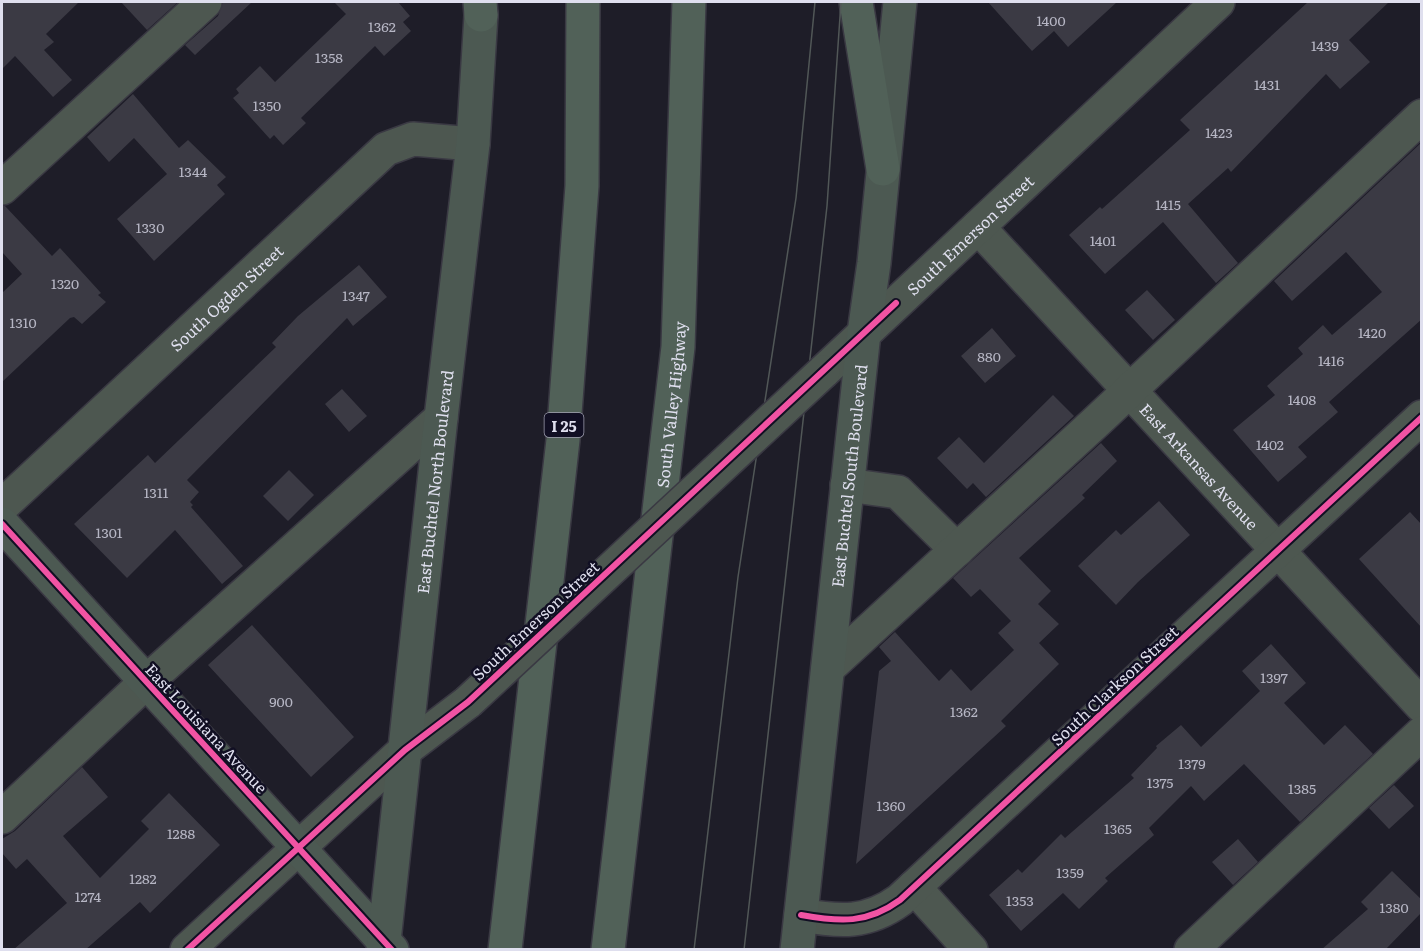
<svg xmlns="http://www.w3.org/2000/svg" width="1423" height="951" font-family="Literata,serif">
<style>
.building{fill:#3b3a44}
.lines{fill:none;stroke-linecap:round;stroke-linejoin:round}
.minor-casing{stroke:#3a3943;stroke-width:36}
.major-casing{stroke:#3a3943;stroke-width:36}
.highway-casing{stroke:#3a3943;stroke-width:36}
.minor{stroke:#4d5750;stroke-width:33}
.major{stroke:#4c5952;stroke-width:33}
.highway{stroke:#516158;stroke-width:33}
.tram{stroke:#515757;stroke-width:1.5}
.minor-bridge-casing{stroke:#3a3943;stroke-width:36;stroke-linecap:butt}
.minor-bridge{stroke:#4d5750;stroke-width:33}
.cycleway-casing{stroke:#110f23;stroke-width:10}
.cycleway{stroke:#f153a3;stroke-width:6}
.labels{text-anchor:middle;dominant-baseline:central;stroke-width:5;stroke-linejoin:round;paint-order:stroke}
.number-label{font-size:14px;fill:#b6b6c4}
.shield{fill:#110f23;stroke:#a1a1b1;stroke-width:1.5}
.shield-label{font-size:15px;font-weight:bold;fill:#dfdfee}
.street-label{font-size:16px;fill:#dfdfee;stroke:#110f23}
</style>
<rect width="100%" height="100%" fill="#1e1d28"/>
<!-- building -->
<path class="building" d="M 2,2 L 79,2 L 46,34 L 54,42 L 44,50 L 72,80 L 53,97 L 15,56 L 2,69 Z
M 121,2 L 178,2 L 147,30 Z
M 223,2 L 252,2 L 195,55 L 185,45 L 218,16 Z
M 334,2 L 398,2 L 410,16 L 403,22 L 411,31 L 384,56 L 375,46 L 301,118 L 306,123 L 283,145 L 274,135 L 270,139 L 233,98 L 239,93 L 236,89 L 260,66 L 275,82 L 346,14 Z
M 988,2 L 1117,2 L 1068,47 L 1054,31 L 1032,51 Z
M 1308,2 L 1389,2 L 1349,40 L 1370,62 L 1340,89 L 1326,74 L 1231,172 L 1228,168 L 1188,204 L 1238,263 L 1216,283 L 1163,222 L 1105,274 L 1069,235 L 1100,207 L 1102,209 L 1190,130 L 1180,120 Z
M 133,94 L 179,148 L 188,140 L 226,177 L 217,185 L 225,194 L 154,261 L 117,219 L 167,174 L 134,138 L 109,162 L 87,137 Z
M 1422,142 L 1422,319 L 1329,402 L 1338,412 L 1298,447 L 1307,457 L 1278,482 L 1233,430 L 1275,395 L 1267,386 L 1303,354 L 1298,348 L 1323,325 L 1332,335 L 1382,292 L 1346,252 L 1292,301 L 1274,281 Z
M 2,206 L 5,206 L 52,256 L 60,248 L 101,293 L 98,295 L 106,302 L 82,324 L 74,317 L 70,318 L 2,382 L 2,293 L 22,274 L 2,252 Z
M 359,265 L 387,297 L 353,326 L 347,318 L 187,480 L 199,492 L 190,502 L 193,505 L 191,507 L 243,566 L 222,584 L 175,530 L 127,578 L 74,524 L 148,455 L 155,463 L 276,347 L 272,343 L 298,316 Z
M 1147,290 L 1175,320 L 1153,340 L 1125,310 Z
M 992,328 L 1016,356 L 985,383 L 961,356 Z
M 342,389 L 367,416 L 349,432 L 325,404 Z
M 1053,395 L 1074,416 L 986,497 L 973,483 L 967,489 L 937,458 L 959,437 L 984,463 Z
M 1101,443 L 1117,461 L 1082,495 L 1085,498 L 1019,558 L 1051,591 L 1038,604 L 1059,624 L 1039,643 L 1059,664 L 1001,721 L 1006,726 L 856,864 L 879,671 L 891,661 L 879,647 L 895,632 L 939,681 L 951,669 L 971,691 L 1014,650 L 998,633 L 1011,621 L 980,589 L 971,597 L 953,578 Z
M 289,470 L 314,495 L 288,521 L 263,496 Z
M 1159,501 L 1190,535 L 1138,582 L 1116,605 L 1078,566 L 1116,530 L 1121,535 Z
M 1410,512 L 1422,525 L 1422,628 L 1359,559 Z
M 252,625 L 354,737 L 311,777 L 208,665 Z
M 1271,644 L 1306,683 L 1284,703 L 1324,745 L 1345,725 L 1373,754 L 1300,822 L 1244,764 L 1204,801 L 1191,786 L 1149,828 L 1154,835 L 1105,878 L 1108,881 L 1079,909 L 1063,893 L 1021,931 L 989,895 L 1018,869 L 1022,873 L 1061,834 L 1065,838 L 1134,778 L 1131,775 L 1157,748 L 1156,746 L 1181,725 L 1201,747 L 1260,691 L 1242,671 Z
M 82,767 L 108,797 L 63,836 L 100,878 L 149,829 L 141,821 L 169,793 L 220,845 L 150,913 L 140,902 L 85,950 L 13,950 L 67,903 L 27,859 L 16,869 L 2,853 L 2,839 L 15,831 Z
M 1394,785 L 1414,806 L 1389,829 L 1369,808 Z
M 1238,839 L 1258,862 L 1233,885 L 1212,862 Z
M 1392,871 L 1422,900 L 1422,912 L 1385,950 L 1321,950 L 1368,909 L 1361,902 Z"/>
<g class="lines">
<defs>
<g id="minor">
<path d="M 2,188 L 205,2"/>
<path id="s1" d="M 978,227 L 1422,706"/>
<path id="s2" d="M 823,372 L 1218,2"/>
<path d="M 847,485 L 898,492 L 957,550"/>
<path id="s3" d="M 2,506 L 386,149 L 413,139 L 473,144"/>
<path d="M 828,668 L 1097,421 L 1422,116"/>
<path d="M 2,817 L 146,682 L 441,418"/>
<path d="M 914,887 L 971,950"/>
<path d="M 801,915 C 840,922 867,924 900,900 L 1422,417"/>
<path d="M 187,950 L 405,750 L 468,702"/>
<path d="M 1191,950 L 1422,733"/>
</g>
<g id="major">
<path d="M 2,524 L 392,950"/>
<path id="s4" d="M 383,950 L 441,418 L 473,144 L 481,15"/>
<path id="s5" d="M 797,950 L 864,333 L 874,263 L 900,2"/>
</g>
<g id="highway">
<path d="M 480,2 L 481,15"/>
<path d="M 856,2 L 883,169"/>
<path d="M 505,950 L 563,440 L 582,186 L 583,2"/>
<path id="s6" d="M 608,950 L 678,347 L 689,2"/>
</g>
</defs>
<!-- minor casing -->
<use href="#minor" class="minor-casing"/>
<!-- major casing -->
<use href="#major" class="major-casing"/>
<!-- highway casing -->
<use href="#highway" class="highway-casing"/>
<!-- minor -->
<use href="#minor" class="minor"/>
<!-- major -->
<use href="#major" class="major"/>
<!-- highway -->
<use href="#highway" class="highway"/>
<!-- tram -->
<path class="tram" d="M 694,950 L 738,577 L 796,198 L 815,2
M 744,950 L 827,206 L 841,2"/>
<defs>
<path id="minor-bridge" d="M 468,702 L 823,372"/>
</defs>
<!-- minor-bridge casing -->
<use href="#minor-bridge" class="minor-bridge-casing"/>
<!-- minor-bridge -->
<use href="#minor-bridge" class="minor-bridge"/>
<defs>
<path id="cycleway" d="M 2,524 L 392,950
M 801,915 C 840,922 867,924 900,900 L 1422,417
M 187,950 L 405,750 L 468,702 L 896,303"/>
</defs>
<!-- cycleway casing -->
<use href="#cycleway" class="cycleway-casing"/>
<!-- cycleway -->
<use href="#cycleway" class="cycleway"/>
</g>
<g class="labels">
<!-- number labels -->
<g class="number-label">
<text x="1051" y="20">1400</text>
<text x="382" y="26">1362</text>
<text x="1325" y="45">1439</text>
<text x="329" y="57">1358</text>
<text x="1267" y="84">1431</text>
<text x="267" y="105">1350</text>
<text x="1219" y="132">1423</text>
<text x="193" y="171">1344</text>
<text x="1168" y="204">1415</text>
<text x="150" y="227">1330</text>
<text x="1103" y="240">1401</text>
<text x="65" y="283">1320</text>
<text x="356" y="295">1347</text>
<text x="23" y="322">1310</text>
<text x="1372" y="332">1420</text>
<text x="989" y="356">880</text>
<text x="1331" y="360">1416</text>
<text x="1302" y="399">1408</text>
<text x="1270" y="444">1402</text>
<text x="156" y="492">1311</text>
<text x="109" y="532">1301</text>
<text x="1274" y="677">1397</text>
<text x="281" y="701">900</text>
<text x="964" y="711">1362</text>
<text x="1192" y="763">1379</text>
<text x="1160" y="782">1375</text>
<text x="1302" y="788">1385</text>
<text x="891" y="805">1360</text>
<text x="1118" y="828">1365</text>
<text x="181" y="833">1288</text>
<text x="1070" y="872">1359</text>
<text x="143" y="878">1282</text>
<text x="88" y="896">1274</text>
<text x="1020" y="900">1353</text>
<text x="1394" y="907">1380</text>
</g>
<!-- shield labels -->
<rect class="shield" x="544.5" y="413" width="39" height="24" rx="4.5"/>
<g class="shield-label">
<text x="564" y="425">I 25</text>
</g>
<!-- street labels -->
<g class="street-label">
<text stroke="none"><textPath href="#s2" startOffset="201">South Emerson Street</textPath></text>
<text stroke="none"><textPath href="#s3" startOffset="306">South Ogden Street</textPath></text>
<text stroke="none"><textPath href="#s6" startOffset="549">South Valley Highway</textPath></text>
<text stroke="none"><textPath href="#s1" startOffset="326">East Arkansas Avenue</textPath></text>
<text stroke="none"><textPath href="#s5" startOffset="477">East Buchtel South Boulevard</textPath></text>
<text stroke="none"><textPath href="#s4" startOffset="471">East Buchtel North Boulevard</textPath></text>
<text transform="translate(535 620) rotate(-43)">South Emerson Street</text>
<text transform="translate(1114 685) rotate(-43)">South Clarkson Street</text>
<text transform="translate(207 728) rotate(47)">East Louisiana Avenue</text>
</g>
</g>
<!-- border -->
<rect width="1423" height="951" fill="none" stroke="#dfdfee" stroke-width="6"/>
</svg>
